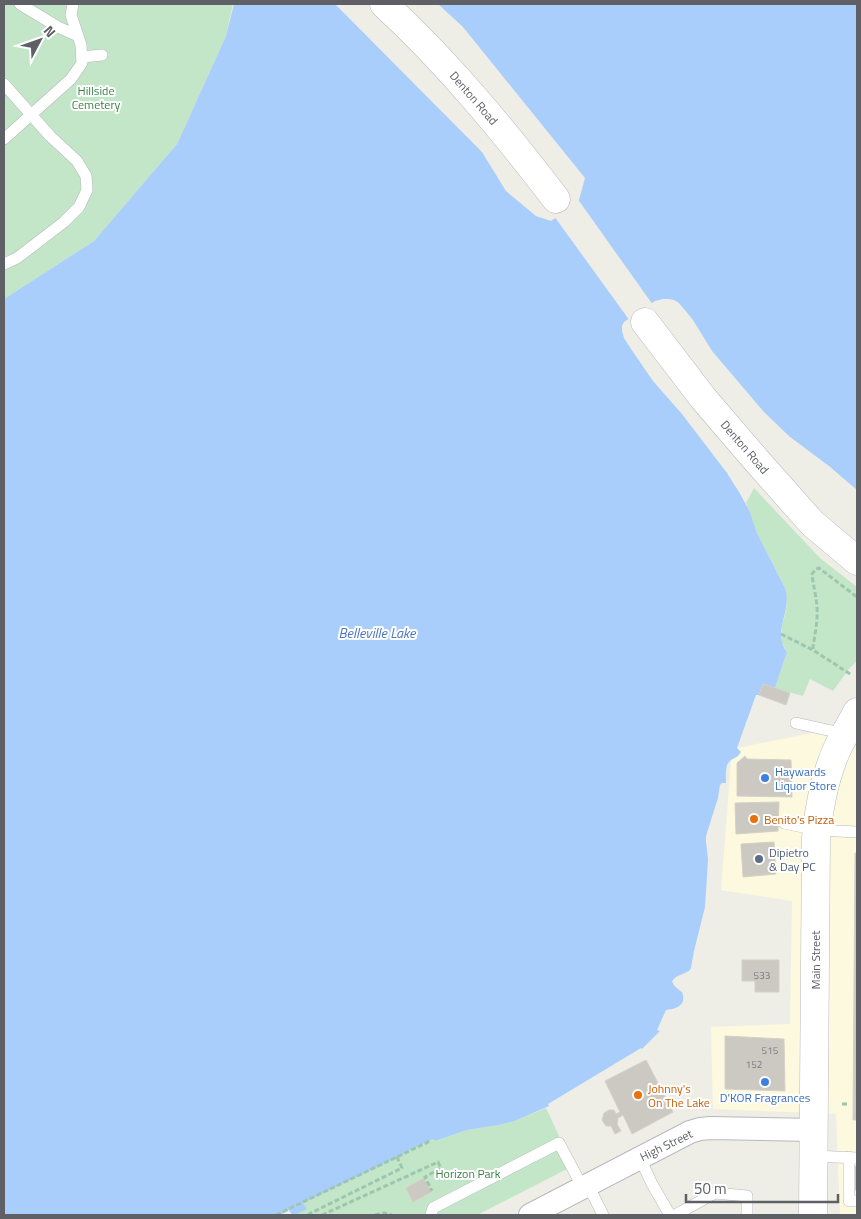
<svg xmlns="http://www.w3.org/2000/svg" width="861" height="1219" font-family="'Titillium Web',sans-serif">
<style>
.commercial{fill:#fdf9de}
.green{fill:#c4e6c8}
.water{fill:#a9cefc}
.pier{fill:#efeee6}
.building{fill:#cbc9c2;stroke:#d4d1c5}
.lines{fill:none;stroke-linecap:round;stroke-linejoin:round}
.lane-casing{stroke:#b6b8bc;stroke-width:12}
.street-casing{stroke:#b6b8bc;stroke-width:24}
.secondary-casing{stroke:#b7b9bf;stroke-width:29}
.path{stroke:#9dc6ae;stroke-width:3;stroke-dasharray:5 2.5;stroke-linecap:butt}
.lane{stroke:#fff;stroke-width:11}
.street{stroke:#fff;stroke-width:22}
.secondary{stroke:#fff;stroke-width:28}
.shop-dot{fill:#3f7fe0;stroke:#fff;stroke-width:2}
.food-dot{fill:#e8710a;stroke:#fff;stroke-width:2}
.service-dot{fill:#5c6f8a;stroke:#fff;stroke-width:2}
.labels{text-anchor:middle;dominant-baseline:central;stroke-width:4;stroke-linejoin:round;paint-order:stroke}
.number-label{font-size:10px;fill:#797a7d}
.park-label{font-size:12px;fill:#388344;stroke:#fff}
.street-label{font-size:12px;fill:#5e6066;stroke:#fff}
.shop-label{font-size:12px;fill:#366cbe;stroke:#fff;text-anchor:start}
.food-label{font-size:12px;fill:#c56008;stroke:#fff;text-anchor:start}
.service-label{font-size:12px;fill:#4e5e75;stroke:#fff;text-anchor:start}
.water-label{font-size:14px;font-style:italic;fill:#4b76c0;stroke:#fff}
</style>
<rect width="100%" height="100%" fill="#efeee6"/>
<!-- commercial -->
<path class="commercial" d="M 857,724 L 857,1215 L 840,1215 L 836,1114 L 713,1109 L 711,1027 L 790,1024 L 792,901 L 721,890 L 732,749 Z"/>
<!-- green -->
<path class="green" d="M 4,4 L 233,4 L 226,36 L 177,144 L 94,241 L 4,299 Z
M 754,488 L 820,558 L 857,587 L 857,661 L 849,669 L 833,691 L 810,679 L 803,696 L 775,688 L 787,652 L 781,641 L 782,625 L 785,615 L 787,603 L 785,588 L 757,533 L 746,503 Z
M 546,1108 L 573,1166 L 477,1215 L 295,1215 L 306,1209 L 303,1203 L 403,1155 L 406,1152 L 433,1139 L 435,1141 L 467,1130 L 499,1125 L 515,1121 Z"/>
<!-- water -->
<path class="water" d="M 234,4 L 335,4 L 482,152 L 506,191 L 536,216 L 551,221 L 579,200 L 585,178 L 463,27 L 438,4 L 857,4 L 857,490 L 829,466 L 790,437 L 764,412 L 712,351 L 693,320 L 679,303 L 674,300 L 669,299 L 663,299 L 655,301 L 624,322 L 622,326 L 622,331 L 624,338 L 631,349 L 653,381 L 682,414 L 727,473 L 739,492 L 749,510 L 757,533 L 785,588 C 793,611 771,632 787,652 L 775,688 L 763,684 L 759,695 L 756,695 L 737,748 L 741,752 C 736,760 733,757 729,762 C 725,766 726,777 726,783 L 722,783 L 720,785 L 718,798 L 706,836 L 706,842 L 708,859 L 706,892 L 705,907 L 694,951 L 691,968 L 689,971 L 676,977 L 672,981 C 674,987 677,988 682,992 C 687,1005 677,1009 666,1010 L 657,1030 L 660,1031 L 642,1049 L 641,1048 L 548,1104 L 549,1106 L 515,1121 L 499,1125 L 467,1130 L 435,1141 L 433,1139 L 406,1152 L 403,1155 L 303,1203 L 307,1209 L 295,1215 L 292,1215 L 289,1210 L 280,1215 L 4,1215 L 4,299 L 94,241 L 177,144 L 226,36 Z"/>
<!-- pier -->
<path class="pier" d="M 577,198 L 653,305 L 630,321 L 554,216 Z"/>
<!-- building -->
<path class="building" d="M 763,684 L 790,693 L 786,705 L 759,695 Z
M 745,756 L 747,759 L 791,760 L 792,797 L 737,796 L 737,763 Z
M 779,802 L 778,831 L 736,834 L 735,803 Z
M 774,842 L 776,874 L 743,877 L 741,844 Z
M 855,853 L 857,853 L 857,1120 L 853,1120 Z
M 742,960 L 779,960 L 779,992 L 755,992 L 755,981 L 742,981 Z
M 725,1036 L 784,1039 L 785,1091 L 725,1089 Z
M 646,1060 L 673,1112 L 632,1134 L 623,1115 L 618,1118 L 617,1124 L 621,1131 L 615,1134 L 611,1126 L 606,1126 L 602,1120 L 604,1113 L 609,1110 L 614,1110 L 616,1114 L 620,1112 L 605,1081 Z
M 850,1166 L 857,1166 L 857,1190 L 850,1190 Z
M 424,1178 L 431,1192 L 413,1202 L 406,1188 Z"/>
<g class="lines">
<defs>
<path id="lane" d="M 20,4 L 58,27 L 78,36
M 82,57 L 102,55
M 4,84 L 50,136 L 77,161 L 86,176 L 87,190 L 79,207 L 64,222 L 17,258 L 4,264
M 4,139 L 71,79 L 82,63 L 81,45 L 71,15 L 73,4
M 796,723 L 845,734
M 784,823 L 817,830 L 857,832
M 814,1156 L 857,1158
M 849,1157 L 849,1201 L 857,1201
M 640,1158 L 652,1184 L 670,1215
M 588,1185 L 603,1215
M 431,1215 L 433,1208 L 559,1143 L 583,1188
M 675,1215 L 715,1193 L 747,1196 L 747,1215"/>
<path id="street" d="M 530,1215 L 690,1132 L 700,1129 L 710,1128 L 814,1130"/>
<path id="secondary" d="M 384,4 C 448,63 503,130 556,199
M 645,322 L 703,398 L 757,461 L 812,523 L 857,561
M 813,1215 L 816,838 C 819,806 825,775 838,747 C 844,735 851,724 857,712"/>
</defs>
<!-- lane casing -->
<use href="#lane" class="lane-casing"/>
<!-- street casing -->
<use href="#street" class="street-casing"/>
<!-- secondary casing -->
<use href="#secondary" class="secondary-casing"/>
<!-- path -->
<path class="path" d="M 781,634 L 813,650
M 850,674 L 813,650 L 813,647 C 815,634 818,620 817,606 C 816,595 813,585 812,574 L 816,569 L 819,568 L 857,597
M 842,1104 L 849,1104
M 276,1215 L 430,1141
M 310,1215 L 309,1214 L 402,1168 L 397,1157
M 322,1215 L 438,1162 L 441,1168 L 425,1177 L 432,1191
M 375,1215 L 384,1213 L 392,1215"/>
<!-- lane -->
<use href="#lane" class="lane"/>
<!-- street -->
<use href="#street" class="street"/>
<!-- secondary -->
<use href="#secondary" class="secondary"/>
</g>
<!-- markers -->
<g class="shop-dot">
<circle cx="765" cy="778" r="5"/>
<circle cx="765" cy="1082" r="5"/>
</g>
<g class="food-dot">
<circle cx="754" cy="819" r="5"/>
<circle cx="638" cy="1095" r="5"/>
</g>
<circle class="service-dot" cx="759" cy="859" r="5"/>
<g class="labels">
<!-- number labels -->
<g class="number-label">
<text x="762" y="975">533</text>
<text x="770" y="1050">515</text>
<text x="754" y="1064">152</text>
</g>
<!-- park labels -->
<g class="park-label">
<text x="96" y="90">Hillside<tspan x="96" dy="14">Cemetery</tspan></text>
<text x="468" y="1173">Horizon Park</text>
</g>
<!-- street labels -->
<g class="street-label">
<text transform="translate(474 98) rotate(49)">Denton Road</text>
<text transform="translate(745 447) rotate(49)">Denton Road</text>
<text transform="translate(815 960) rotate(-90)">Main Street</text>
<text transform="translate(666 1145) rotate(-26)">High Street</text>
</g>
<!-- shop labels -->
<g class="shop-label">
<text x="775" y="771">Haywards<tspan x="775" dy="14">Liquor Store</tspan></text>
<text x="765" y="1097" text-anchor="middle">D'KOR Fragrances</text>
</g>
<!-- food labels -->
<g class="food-label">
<text x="764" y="819">Benito's Pizza</text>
<text x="648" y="1088">Johnny's<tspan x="648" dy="14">On The Lake</tspan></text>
</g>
<!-- service labels -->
<g class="service-label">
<text x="769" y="852">Dipietro<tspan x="769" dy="14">&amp; Day PC</tspan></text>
</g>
<!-- water labels -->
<g class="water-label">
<text x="377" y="632">Belleville Lake</text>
</g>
</g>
<!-- border -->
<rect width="861" height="1219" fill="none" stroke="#5e6066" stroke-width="10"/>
<!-- north arrow -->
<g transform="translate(40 40) rotate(49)" stroke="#ffffff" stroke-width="4" paint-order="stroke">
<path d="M0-4L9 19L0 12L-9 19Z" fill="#5e6066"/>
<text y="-8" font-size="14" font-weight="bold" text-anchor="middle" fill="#5e6066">N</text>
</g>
<!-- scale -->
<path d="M686 1194v8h152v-8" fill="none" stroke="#5e6066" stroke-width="2.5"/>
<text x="694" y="1194" font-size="15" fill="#5e6066" stroke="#ffffff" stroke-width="4" paint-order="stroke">50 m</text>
</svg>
